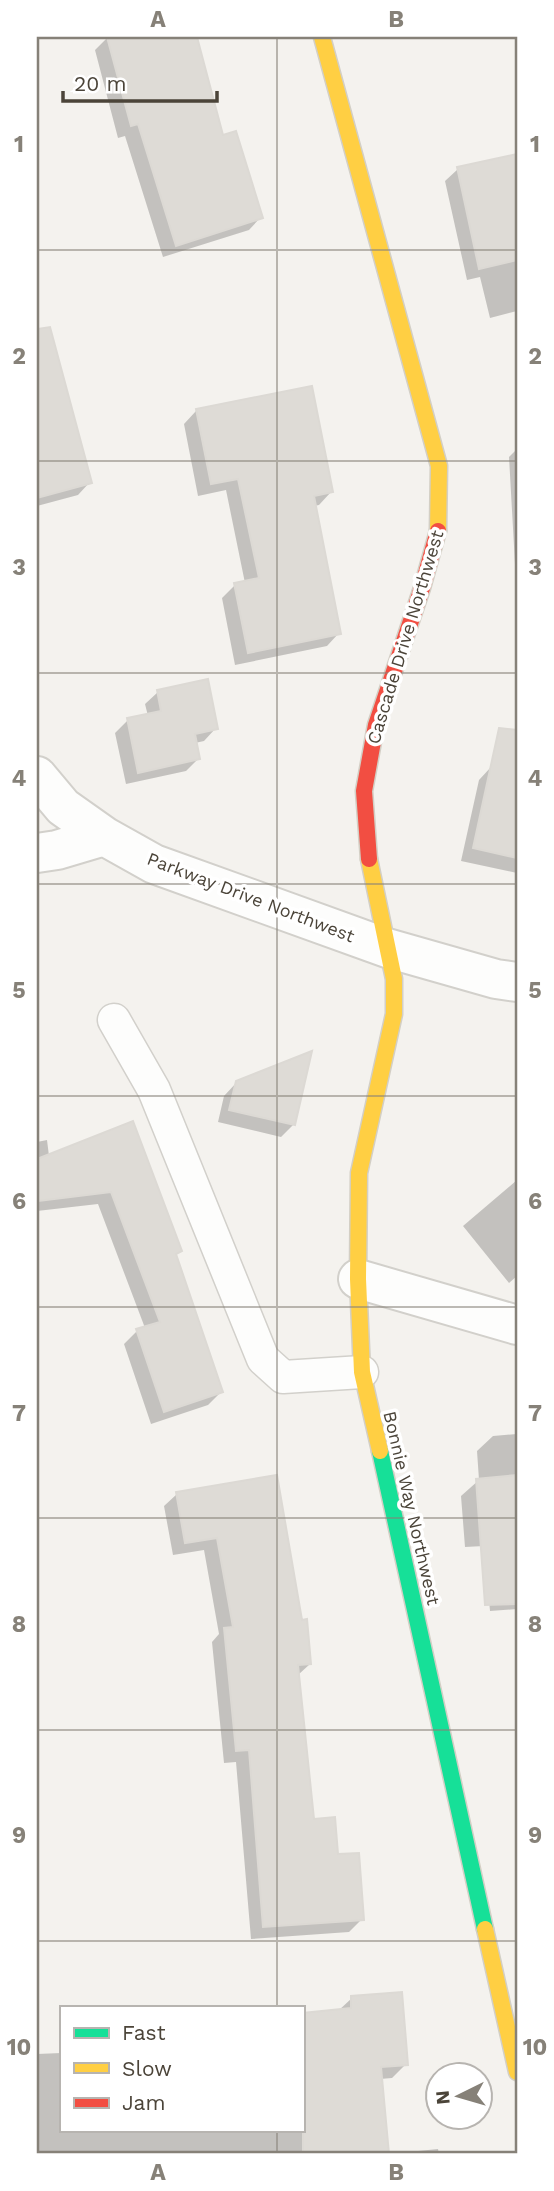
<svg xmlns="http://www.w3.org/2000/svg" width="554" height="2191" font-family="'Work Sans',sans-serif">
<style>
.shadow{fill:#0003}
.building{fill:#dedbd6;stroke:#dcd9d4;stroke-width:2}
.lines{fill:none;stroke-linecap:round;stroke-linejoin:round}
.lane-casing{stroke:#d2d0cb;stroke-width:35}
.street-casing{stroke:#d2d0cb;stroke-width:42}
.fast-casing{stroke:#d3cfc5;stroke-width:19}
.slow-casing{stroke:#d3cfc5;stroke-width:19}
.jam-casing{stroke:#d3cfc5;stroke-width:19}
.lane{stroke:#fdfdfc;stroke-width:32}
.street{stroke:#fdfdfc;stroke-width:38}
.fast{stroke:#16e098;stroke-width:16}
.slow{stroke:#ffcf43;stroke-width:16}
.jam{stroke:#f24e42;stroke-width:16}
.grid{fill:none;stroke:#868178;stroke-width:2;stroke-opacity:0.55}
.labels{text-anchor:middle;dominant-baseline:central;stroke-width:7;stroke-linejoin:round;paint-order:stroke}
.street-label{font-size:18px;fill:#4b4439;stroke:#fff}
.neatline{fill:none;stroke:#868178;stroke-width:2.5}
.grid-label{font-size:23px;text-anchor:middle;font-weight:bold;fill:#868178}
</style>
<rect width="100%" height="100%" fill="#f4f2ee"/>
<!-- shadow -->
<path class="shadow" d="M 108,37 L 195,37 L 222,137 L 261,217 L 249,230 L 163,257 L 125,136 L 118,138 L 95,50 Z
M 517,155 L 517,311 L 490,318 L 480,277 L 467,280 L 445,181 L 458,169 Z
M 55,355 L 90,482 L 78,495 L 37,506 L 37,360 Z
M 310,388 L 331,492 L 319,505 L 314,506 L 339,633 L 327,646 L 235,665 L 222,598 L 235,585 L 245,583 L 226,490 L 198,496 L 184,424 L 196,411 Z
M 517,449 L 517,582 L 516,582 L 509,457 Z
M 158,692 L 216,728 L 204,741 L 195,743 L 198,759 L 186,771 L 126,784 L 115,733 L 128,720 L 148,716 L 145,704 Z
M 491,767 L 517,773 L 517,873 L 461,861 L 479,780 Z
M 237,1082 L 294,1124 L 281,1137 L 218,1122 L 224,1096 Z
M 132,1124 L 180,1251 L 175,1256 L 221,1392 L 208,1405 L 151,1424 L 124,1344 L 137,1331 L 145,1328 L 98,1204 L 37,1211 L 37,1142 L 47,1140 L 49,1156 Z
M 517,1180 L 517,1276 L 509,1283 L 463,1226 Z
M 517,1434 L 517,1609 L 490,1611 L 484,1546 L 465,1547 L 461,1496 L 479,1480 L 477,1451 L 493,1436 Z
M 275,1477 L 310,1664 L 298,1675 L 312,1821 L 337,1856 L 362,1919 L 349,1932 L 251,1939 L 236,1762 L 224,1763 L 212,1642 L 219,1634 L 204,1550 L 173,1555 L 164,1506 L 177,1494 Z
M 352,1998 L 406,2064 L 392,2078 L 380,2079 L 387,2154 L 37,2154 L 37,2054 L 61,2053 L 61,2130 L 303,2130 L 303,2014 L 338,2011 Z
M 438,2149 L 439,2154 L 388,2154 Z"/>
<!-- building -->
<path class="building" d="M 107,37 L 197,37 L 223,135 L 236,131 L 263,218 L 176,246 L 138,124 L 131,126 Z
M 517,154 L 517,260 L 479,269 L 457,167 Z
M 50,327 L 92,483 L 37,498 L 37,329 Z
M 312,386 L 333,492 L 314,496 L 341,634 L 248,653 L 234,583 L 259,578 L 238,479 L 211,484 L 196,409 Z
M 208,679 L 218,729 L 195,734 L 200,759 L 138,773 L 127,718 L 161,711 L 157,690 Z
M 499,728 L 517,730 L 517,858 L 473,848 Z
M 312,1051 L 295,1125 L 229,1110 L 236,1081 Z
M 133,1121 L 182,1251 L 176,1254 L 223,1392 L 164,1412 L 136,1329 L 160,1322 L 111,1192 L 37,1201 L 37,1159 Z
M 277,1475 L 302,1620 L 307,1619 L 311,1664 L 298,1665 L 314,1819 L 335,1817 L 338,1854 L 359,1853 L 364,1920 L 263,1927 L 249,1750 L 236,1751 L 224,1628 L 233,1627 L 217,1538 L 185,1543 L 176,1492 Z
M 517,1475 L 517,1604 L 485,1605 L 476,1479 Z
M 402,1992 L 408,2065 L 381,2067 L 389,2154 L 303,2154 L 303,2013 L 351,2008 L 351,1996 Z"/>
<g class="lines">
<defs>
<path id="lane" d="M 114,1020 L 154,1090 L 263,1359 L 283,1377 L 362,1372"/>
<path id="street" d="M 37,776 L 63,807 L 104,836
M 37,853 L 57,850 L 104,836 L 154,864 L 387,948 L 496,979 L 517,982
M 358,1279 L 517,1325"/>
<path id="fast" d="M 380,1451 L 485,1929"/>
<path id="slow" d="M 322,37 L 439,466 L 438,531
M 369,859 L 394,979 L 394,1014 L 359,1173 L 358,1279 L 362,1372 L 380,1451
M 485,1929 L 517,2072"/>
<path id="jam" d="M 369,859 L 364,791 L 376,725 L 422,588 L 438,531"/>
</defs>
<!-- lane casing -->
<use href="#lane" class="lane-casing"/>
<!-- street casing -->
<use href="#street" class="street-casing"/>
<!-- fast casing -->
<use href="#fast" class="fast-casing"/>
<!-- slow casing -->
<use href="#slow" class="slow-casing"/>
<!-- jam casing -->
<use href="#jam" class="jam-casing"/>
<!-- lane -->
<use href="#lane" class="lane"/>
<!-- street -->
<use href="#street" class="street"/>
<!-- fast -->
<use href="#fast" class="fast"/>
<!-- slow -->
<use href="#slow" class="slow"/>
<!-- jam -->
<use href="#jam" class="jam"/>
</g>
<!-- grid -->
<path class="grid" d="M 277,37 L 277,2007M 37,250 L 517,250M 37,461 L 517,461M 37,673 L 517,673M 37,884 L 517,884M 37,1096 L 517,1096M 37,1307 L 517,1307M 37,1518 L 517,1518M 37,1730 L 517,1730M 37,1941 L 517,1941M 277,2130 L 277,2154"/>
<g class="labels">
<!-- street labels -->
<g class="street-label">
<text transform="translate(405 637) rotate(-73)">Cascade Drive Northwest</text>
<text transform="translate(251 897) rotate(21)">Parkway Drive Northwest</text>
<text transform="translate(412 1508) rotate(77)">Bonnie Way Northwest</text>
</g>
</g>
<!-- border -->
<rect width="554" height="2191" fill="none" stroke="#ffffff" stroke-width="77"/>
<!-- legend -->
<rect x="60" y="2006" width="245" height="126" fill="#ffffff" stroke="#b7b4b0" stroke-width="2"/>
<rect x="74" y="2028" width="35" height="10" fill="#16e098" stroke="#b7b4b0" stroke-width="2"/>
<text x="122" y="2040" font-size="21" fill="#4b4439">Fast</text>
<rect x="74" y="2063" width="35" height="10" fill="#ffcf43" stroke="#b7b4b0" stroke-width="2"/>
<text x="122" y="2076" font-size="21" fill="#4b4439">Slow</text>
<rect x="74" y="2098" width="35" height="10" fill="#f24e42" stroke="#b7b4b0" stroke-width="2"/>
<text x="122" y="2110" font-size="21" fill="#4b4439">Jam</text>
<!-- north arrow -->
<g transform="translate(459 2096) rotate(265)"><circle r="33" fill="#ffffff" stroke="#b7b4b0" stroke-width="2"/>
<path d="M0-5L12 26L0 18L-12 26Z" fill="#868178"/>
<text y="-10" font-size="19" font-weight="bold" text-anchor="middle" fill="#4b4439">N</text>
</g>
<!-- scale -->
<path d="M63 91v10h154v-10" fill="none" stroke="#4b4439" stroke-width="3.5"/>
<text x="74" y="91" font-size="21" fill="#4b4439" stroke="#ffffff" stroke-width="5" paint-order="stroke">20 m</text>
<rect x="38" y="38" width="478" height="2114" class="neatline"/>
<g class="grid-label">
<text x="158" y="27">A</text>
<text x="396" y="27">B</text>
<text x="19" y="152">1</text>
<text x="535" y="152">1</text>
<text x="19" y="364">2</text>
<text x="535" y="364">2</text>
<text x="19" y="575">3</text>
<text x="535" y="575">3</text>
<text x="19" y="786">4</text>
<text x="535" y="786">4</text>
<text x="19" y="998">5</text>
<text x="535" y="998">5</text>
<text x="19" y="1209">6</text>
<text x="535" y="1209">6</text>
<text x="19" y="1421">7</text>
<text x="535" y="1421">7</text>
<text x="19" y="1632">8</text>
<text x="535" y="1632">8</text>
<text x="19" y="1843">9</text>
<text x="535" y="1843">9</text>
<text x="19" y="2055">10</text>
<text x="535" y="2055">10</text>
<text x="158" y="2180">A</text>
<text x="396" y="2180">B</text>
</g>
</svg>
